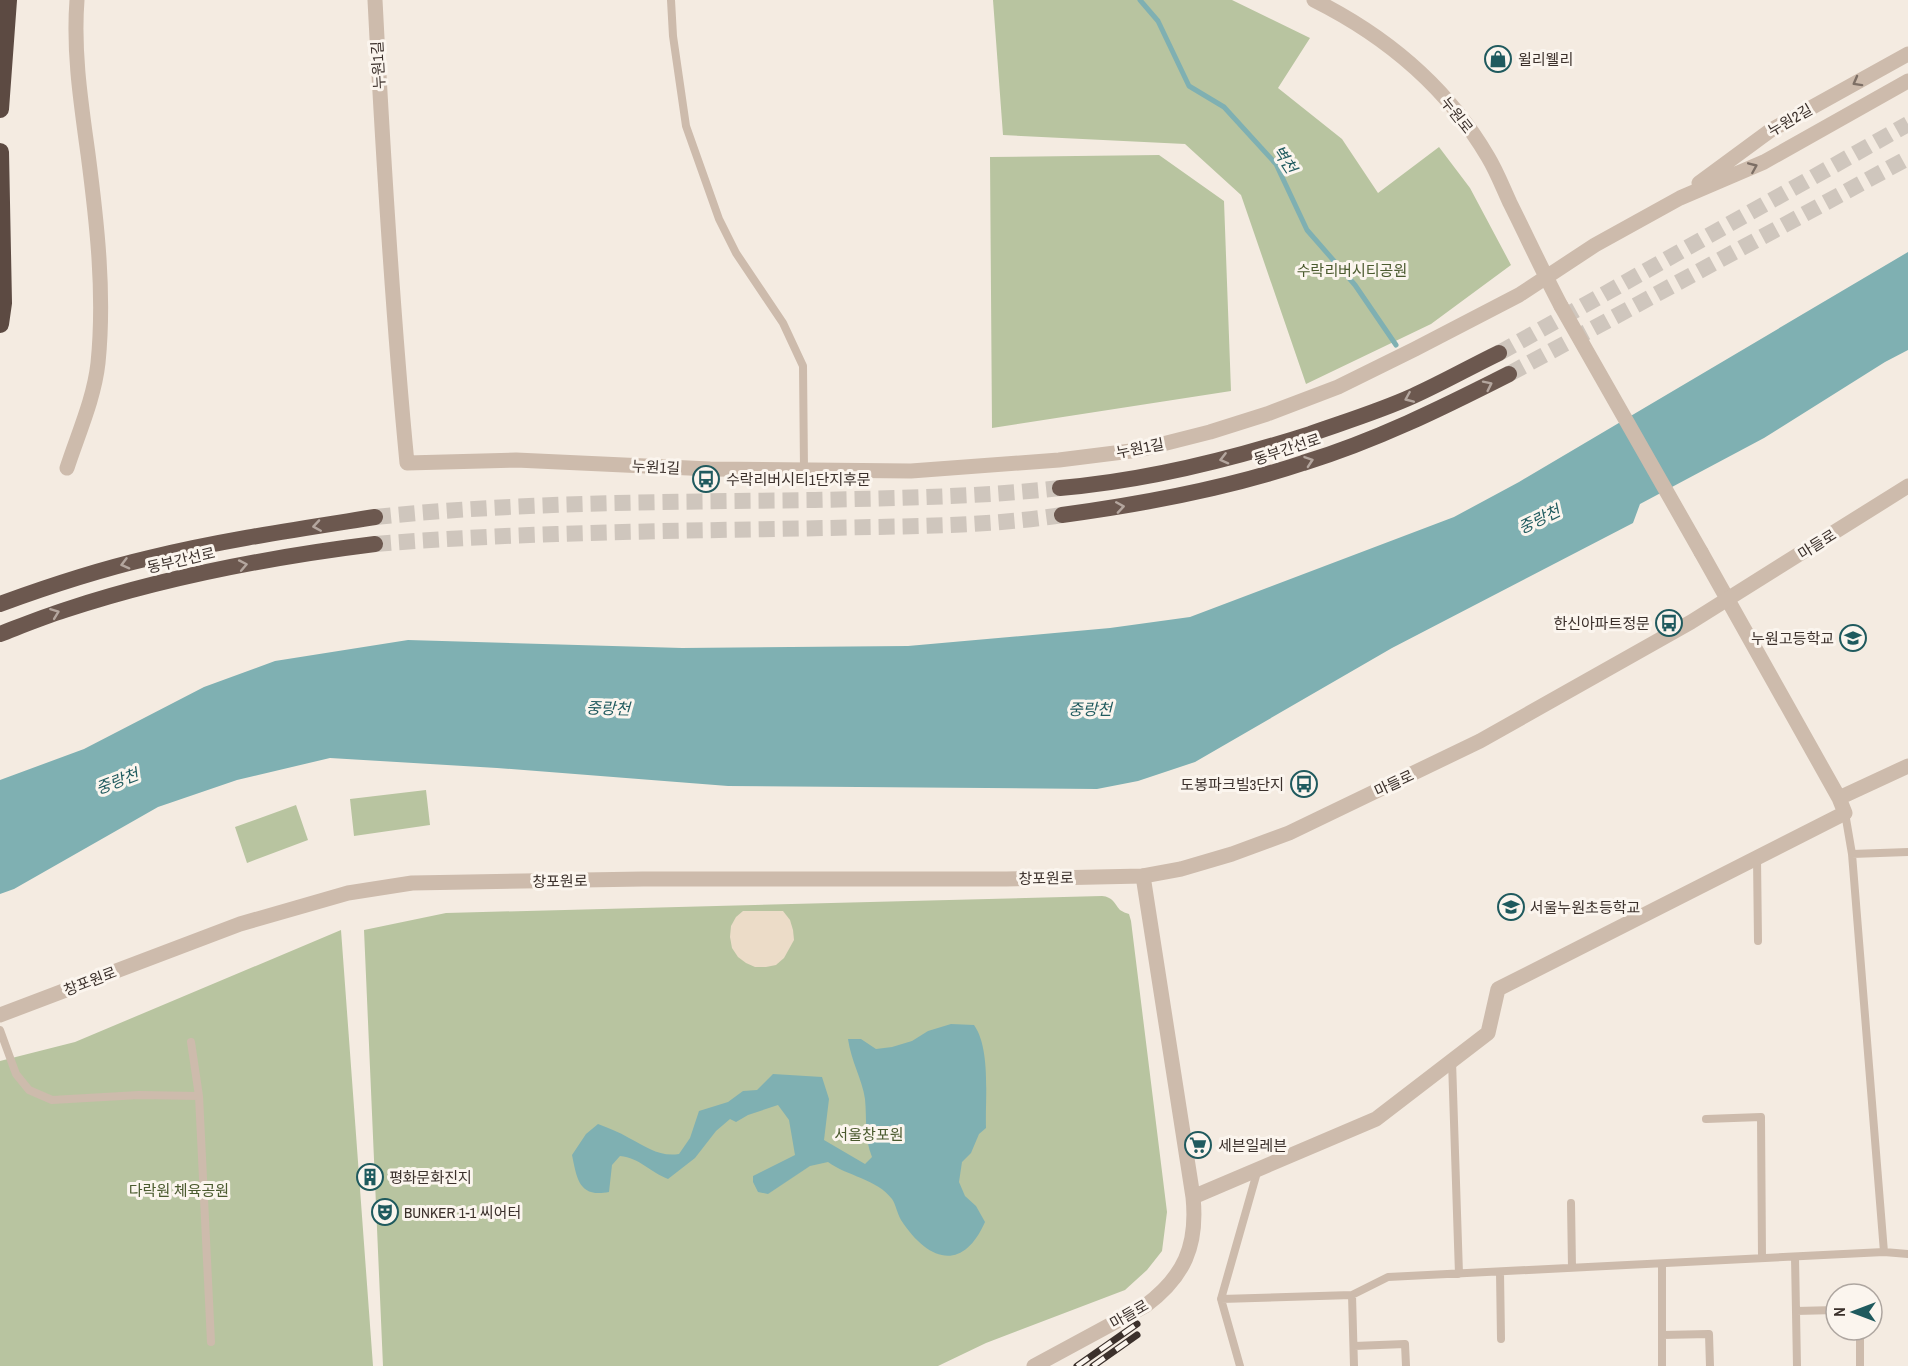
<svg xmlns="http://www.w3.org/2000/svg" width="1908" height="1366" font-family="'Archivo Narrow','Noto Sans KR',sans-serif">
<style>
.green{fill:#b8c4a0}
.plaza{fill:#ecdcc8}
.water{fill:#7fb0b2}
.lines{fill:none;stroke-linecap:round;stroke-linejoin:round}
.stream{stroke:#7fb0b2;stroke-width:5}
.trunk-tunnel{stroke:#cfc6bd;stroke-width:16;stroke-dasharray:16 8;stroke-linecap:butt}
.service{stroke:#cdbbac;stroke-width:8}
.minor{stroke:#cdbbac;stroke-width:15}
.tertiary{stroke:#cdbbac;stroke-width:15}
.trunk{stroke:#6c584f;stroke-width:16}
.motorway{stroke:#5c4a42;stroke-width:18}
.rail-casing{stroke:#3b302b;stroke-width:7}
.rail{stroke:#fbf5ee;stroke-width:4.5;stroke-dasharray:14;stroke-linecap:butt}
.minor-bridge{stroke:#cdbbac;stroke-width:15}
.oneway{stroke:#7d6f65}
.oneway2{stroke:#b4a69e}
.labels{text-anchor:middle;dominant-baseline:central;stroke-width:6;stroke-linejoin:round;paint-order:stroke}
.poi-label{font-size:15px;fill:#3b302b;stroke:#fbf5ee;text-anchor:start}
.street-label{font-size:15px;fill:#3b302b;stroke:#fbf5ee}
.park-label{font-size:15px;fill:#4a5a2e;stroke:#fbf5ee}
.water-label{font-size:16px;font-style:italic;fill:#1f5a5e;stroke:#fbf5ee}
</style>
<rect width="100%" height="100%" fill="#f4ebe1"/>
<!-- green -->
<path class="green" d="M 993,0 L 1232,0 L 1310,38 L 1278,88 L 1342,139 L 1378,193 L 1439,147 L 1470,188 L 1511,265 L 1431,324 L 1306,384 L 1241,195 L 1185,144 L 1003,135 Z
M 1159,155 L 1224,201 L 1231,391 L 992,428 L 990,157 Z
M 426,790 L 430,825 L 354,836 L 350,799 Z
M 296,805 L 308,840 L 247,863 L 235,827 Z
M 1102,896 C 1113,897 1114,903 1120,910 C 1123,912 1126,913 1129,914 L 1131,921 L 1167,1212 L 1162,1251 L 1147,1270 L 1125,1290 L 986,1343 L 938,1366 L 383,1366 L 364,930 L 446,913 Z
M 341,930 L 373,1366 L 0,1366 L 0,1061 L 75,1042 Z"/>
<!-- plaza -->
<path class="plaza" d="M 743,911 L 783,911 L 790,920 L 793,930 L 794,940 L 784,958 L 776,965 L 766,967 L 755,967 L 746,963 L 738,957 L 732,948 L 730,937 L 731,926 L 736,917 Z"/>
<!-- water -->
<path class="water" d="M 1908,252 L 1908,350 L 1885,362 L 1764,438 L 1640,504 L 1633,523 L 1392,648 L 1195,762 L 1138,781 L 1097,789 L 728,786 L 497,768 L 330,758 L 237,780 L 158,807 L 14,889 L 0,894 L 0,780 L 84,749 L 204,687 L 275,661 L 408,640 L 682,648 L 908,646 L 1110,628 L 1190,617 L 1454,517 L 1519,482 Z
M 951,1024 L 974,1025 C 991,1049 985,1099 986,1128 L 979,1134 L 971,1153 L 962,1162 L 959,1182 L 965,1196 L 976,1206 L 985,1222 C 962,1274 927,1260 901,1220 C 897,1213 896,1205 892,1199 C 877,1179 847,1176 828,1162 L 810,1166 L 768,1194 L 758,1192 L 753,1182 L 753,1176 L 795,1155 L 789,1120 L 778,1105 L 748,1115 L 736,1122 L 730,1119 L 716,1131 L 695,1158 L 668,1179 C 650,1172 640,1158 620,1156 L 612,1165 L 609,1192 C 579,1198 577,1179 572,1155 L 586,1134 L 598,1124 C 608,1128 619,1132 629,1138 C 647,1147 659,1157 679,1154 L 690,1138 L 699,1111 L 728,1102 L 743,1091 L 757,1090 L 773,1074 L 822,1077 L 829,1099 L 824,1140 L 865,1164 L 872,1157 C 864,1138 867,1119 865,1099 C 862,1079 851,1061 848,1039 L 861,1039 L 876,1049 L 892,1047 L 912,1041 L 928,1031 Z"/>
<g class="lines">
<!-- stream -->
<path class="stream" d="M 1140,0 L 1158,21 L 1189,86 L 1224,107 L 1276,164 L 1307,230 L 1355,285 L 1396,345"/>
<!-- trunk-tunnel -->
<path class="trunk-tunnel" d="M 1499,353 L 1908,124
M 1509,374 L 1908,158
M 375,517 C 520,502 668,502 815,500 C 897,498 978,497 1060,488
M 375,544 C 525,532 676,531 826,528 C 904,526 984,527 1062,515"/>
<!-- service -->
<path class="service" d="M 671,0 L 673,36 L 686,126 L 719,219 L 736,253 L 783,323 L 803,366 L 804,470
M 1845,813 L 1852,854 L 1884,1252 L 1908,1254
M 1852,854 L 1908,852
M 1757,858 L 1758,941
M 0,1030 L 16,1074 L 29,1090 L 52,1100 L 139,1095 L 199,1096
M 191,1042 L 199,1096 L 211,1342
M 1452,1061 L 1459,1274
M 1706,1119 L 1761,1117 L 1762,1258
M 1571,1203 L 1572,1268
M 1795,1257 L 1797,1366
M 1662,1264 L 1662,1366
M 1500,1272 L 1501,1339
M 1352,1295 L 1354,1366
M 1221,1299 L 1352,1295 L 1388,1277 L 1884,1252
M 1796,1311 L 1836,1310
M 1860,1330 L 1860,1366
M 1662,1335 L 1709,1334 L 1710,1366
M 1354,1346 L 1405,1344 L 1406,1366
M 1240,1366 L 1221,1299 L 1258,1169"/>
<!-- minor -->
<path class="minor" d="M 375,0 C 383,155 392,309 407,463 L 516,460 L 710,469 L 911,471 L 1059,460 L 1139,450 L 1210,432 L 1267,414 L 1338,387 L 1415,349 L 1519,295 L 1595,245 L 1680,198 L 1764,162 L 1908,81
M 1314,0 C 1386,36 1447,87 1488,157 C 1497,172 1503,188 1510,203 C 1527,237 1543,272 1561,306
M 1699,183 L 1771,130 L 1908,54
M 67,468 C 78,434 94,399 98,363 C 105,294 97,223 88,154 C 81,103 73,52 77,0
M 1839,798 L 1908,766
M 1193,1197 L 1376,1119 L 1488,1033 L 1498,989 L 1845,813 L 1839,798 L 1701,552
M 1034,1366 L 1145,1306 C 1184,1277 1198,1246 1193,1197 L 1143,876"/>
<!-- tertiary -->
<path class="tertiary" d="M 0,1015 L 240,924 L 348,893 L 412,883 L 643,879 L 1006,879 L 1143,876 L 1181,869 L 1232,854 L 1289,833 L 1480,741 L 1691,622 L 1908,486"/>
<!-- trunk -->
<path class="trunk" d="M 1060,488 C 1145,481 1229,460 1310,434 C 1344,422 1380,411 1413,396 C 1442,383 1470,367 1499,353
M 1062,515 C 1144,504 1225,489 1303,463 C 1375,441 1442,408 1509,374
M 0,604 C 49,586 98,570 149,558 C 223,540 299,529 375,517
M 0,634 C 21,626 43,617 65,610 C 165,577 270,557 375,544"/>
<!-- motorway -->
<path class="motorway" d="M 0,109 L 8,0
M 0,152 L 3,303 L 0,324"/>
<defs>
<path id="rail" d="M 1077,1366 L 1137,1324
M 1093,1366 L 1137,1335"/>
</defs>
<!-- rail casing -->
<use href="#rail" class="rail-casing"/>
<!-- rail -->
<use href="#rail" class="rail"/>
<!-- minor-bridge -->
<path class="minor-bridge" d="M 1561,306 L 1701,552"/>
</g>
<!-- one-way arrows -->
<defs><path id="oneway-chevron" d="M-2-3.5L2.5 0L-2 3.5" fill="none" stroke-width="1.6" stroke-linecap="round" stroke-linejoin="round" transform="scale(1.5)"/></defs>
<g class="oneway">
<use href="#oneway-chevron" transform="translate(1857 82) rotate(151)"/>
<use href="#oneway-chevron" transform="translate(1753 167) rotate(-23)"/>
</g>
<g class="oneway2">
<use href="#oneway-chevron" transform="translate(1488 385) rotate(-26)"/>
<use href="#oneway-chevron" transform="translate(1409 398) rotate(157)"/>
<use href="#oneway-chevron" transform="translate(1224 459) rotate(166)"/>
<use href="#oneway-chevron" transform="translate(1309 461) rotate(-19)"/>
<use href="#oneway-chevron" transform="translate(1120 507) rotate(-9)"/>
<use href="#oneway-chevron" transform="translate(317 526) rotate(171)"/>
<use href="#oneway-chevron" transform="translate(125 564) rotate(165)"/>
<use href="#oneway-chevron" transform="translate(243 565) rotate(-11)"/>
<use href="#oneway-chevron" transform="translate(55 613) rotate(-21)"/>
</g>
<!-- icons -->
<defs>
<symbol id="shop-ring" viewBox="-11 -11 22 22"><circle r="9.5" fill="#fbf5ee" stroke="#1f5a5e" stroke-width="1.5"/><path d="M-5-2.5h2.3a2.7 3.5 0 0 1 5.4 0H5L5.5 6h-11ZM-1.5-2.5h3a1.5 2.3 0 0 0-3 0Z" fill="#1f5a5e"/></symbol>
<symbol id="bus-ring" viewBox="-11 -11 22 22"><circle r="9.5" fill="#fbf5ee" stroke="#1f5a5e" stroke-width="1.5"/><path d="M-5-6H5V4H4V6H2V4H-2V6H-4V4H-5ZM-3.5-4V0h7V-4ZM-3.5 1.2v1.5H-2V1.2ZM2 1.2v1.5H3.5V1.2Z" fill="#1f5a5e"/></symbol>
<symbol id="school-ring" viewBox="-11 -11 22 22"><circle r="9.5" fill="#fbf5ee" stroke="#1f5a5e" stroke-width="1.5"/><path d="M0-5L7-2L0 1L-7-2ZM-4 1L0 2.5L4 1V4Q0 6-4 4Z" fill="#1f5a5e"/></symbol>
<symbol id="supermarket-ring" viewBox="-11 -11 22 22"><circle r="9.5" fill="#fbf5ee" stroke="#1f5a5e" stroke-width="1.5"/><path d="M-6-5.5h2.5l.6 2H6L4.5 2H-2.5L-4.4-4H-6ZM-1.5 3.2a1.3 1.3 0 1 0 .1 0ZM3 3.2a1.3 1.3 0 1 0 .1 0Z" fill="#1f5a5e"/></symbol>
<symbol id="building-ring" viewBox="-11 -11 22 22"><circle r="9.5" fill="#fbf5ee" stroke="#1f5a5e" stroke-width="1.5"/><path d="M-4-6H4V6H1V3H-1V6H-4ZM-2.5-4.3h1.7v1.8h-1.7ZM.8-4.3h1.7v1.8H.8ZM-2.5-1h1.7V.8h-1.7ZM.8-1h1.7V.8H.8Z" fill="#1f5a5e"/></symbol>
<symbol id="theatre-ring" viewBox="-11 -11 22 22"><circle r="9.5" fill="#fbf5ee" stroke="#1f5a5e" stroke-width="1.5"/><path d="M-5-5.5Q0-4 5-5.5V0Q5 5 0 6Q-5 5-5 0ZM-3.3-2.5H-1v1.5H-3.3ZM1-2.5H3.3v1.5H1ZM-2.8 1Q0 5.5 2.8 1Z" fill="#1f5a5e"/></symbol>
</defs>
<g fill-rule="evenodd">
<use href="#shop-ring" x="1483" y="44" width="30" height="30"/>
<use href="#bus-ring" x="691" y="464" width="30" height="30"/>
<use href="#bus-ring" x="1654" y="608" width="30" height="30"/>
<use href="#school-ring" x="1838" y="623" width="30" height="30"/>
<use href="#bus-ring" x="1289" y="769" width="30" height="30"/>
<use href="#school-ring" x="1496" y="892" width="30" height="30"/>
<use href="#supermarket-ring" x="1183" y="1130" width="30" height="30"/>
<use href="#building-ring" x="355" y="1162" width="30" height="30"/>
<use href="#theatre-ring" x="370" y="1197" width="30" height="30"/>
</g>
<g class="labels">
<!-- poi labels -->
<g class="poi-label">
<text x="1518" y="59">윌리웰리</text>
<text x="726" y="479">수락리버시티1단지후문</text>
<text x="1650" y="623" text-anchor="end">한신아파트정문</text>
<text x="1834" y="638" text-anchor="end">누원고등학교</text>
<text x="1284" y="784" text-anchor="end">도봉파크빌3단지</text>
<text x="1530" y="907">서울누원초등학교</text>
<text x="1218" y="1145">세븐일레븐</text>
<text x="389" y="1177">평화문화진지</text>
<text x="404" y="1212">BUNKER 1-1 씨어터</text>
</g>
<!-- street labels -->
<g class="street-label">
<text transform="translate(378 65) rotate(-93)">누원1길</text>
<text transform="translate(1457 115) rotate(52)">누원로</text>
<text transform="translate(1790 120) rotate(-30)">누원2길</text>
<text transform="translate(1140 448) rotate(-11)">누원1길</text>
<text transform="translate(1287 449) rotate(-18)">동부간선로</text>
<text transform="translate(656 467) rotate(3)">누원1길</text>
<text transform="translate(1817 544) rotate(-32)">마들로</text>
<text transform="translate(181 560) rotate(-13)">동부간선로</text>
<text transform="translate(1394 783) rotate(-25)">마들로</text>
<text transform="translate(1046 878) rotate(-1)">창포원로</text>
<text transform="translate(560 881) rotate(-1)">창포원로</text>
<text transform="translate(90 981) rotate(-21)">창포원로</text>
<text transform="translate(1129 1314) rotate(-30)">마들로</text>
</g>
<!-- park labels -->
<g class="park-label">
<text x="1352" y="270">수락리버시티공원</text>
<text x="869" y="1134">서울창포원</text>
<text x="179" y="1190">다락원 체육공원</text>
</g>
<!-- water labels -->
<g class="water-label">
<text transform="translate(1285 159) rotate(57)">벽천</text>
<text transform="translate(1539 519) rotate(-26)">중랑천</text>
<text transform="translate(608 708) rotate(2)">중랑천</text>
<text x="1090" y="709">중랑천</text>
<text transform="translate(117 781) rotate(-21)">중랑천</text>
</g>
</g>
<!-- north arrow -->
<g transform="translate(1854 1312) rotate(270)"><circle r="28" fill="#fbf5ee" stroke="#aea6a0" stroke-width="1.5"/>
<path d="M0-4.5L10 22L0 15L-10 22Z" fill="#1f5a5e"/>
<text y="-9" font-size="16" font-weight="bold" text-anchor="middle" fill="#3b302b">N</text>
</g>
</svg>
